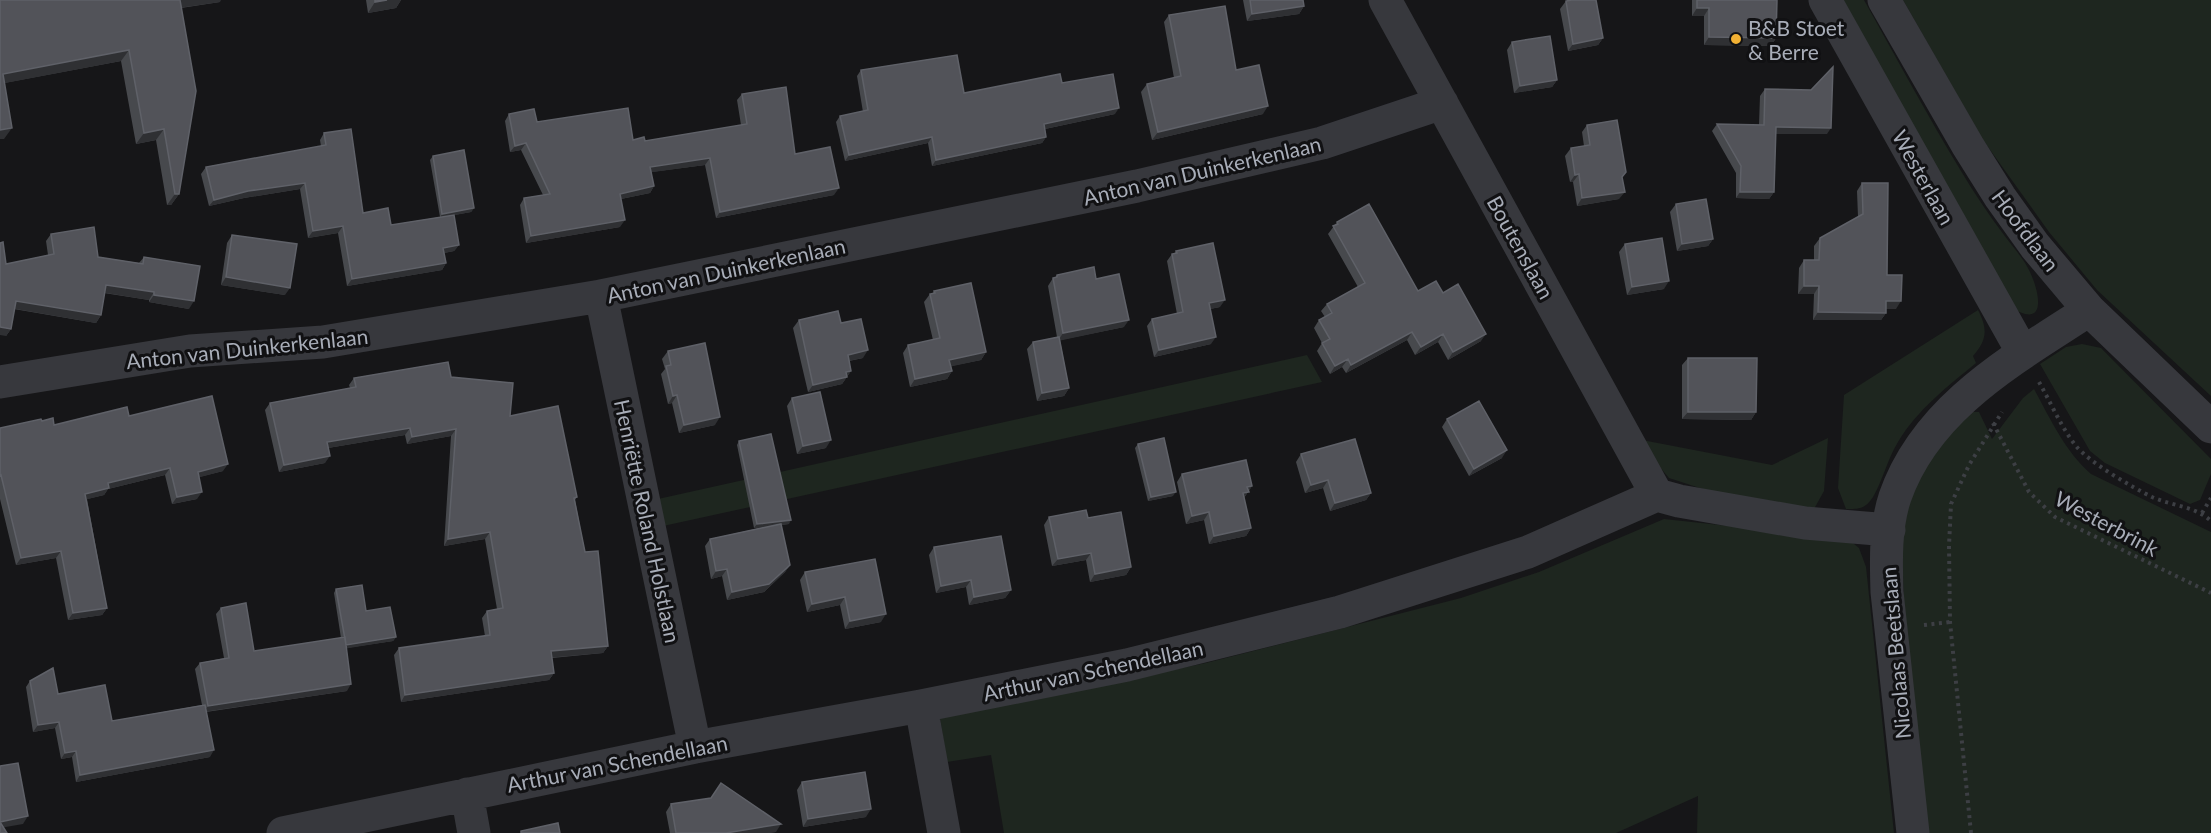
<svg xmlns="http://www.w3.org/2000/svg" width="2211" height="833" font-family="Lato,sans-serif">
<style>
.green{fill:#1e261f}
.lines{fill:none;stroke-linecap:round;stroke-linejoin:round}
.path{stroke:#3d3f44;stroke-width:4;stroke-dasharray:3 4.5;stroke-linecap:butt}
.minor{stroke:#37383d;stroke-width:33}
.wall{fill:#47494d}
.shaded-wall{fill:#2f3033}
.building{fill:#525359;stroke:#5f6168;stroke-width:1.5}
.poi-dot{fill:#f2b134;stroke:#111113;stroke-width:2}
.labels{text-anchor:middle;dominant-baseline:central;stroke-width:6;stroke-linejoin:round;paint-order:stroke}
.poi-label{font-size:21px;fill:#a8adb8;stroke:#111113;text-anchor:start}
.street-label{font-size:21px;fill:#a8adb8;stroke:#111113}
</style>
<rect width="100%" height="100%" fill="#161618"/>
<!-- green -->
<path class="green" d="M 1838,0 L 1864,0 C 1896,57 1927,115 1961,171 C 1974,193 1989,215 2004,235 C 2013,247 2024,259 2030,272 C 2042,298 2045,331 2008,305 Z
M 1903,0 L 2211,0 L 2211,396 L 2097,290 L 2049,232 L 1983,140 Z
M 1978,310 C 1988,329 1987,340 1973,356 L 1976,363 C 1947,387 1918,409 1898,442 C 1887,460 1883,480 1873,497 C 1865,509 1860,509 1846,509 L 1838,488 L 1844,395 Z
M 2082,344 L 2101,348 L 2211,459 L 2211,474 L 2200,500 L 2190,504 L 2105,463 L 2090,451 L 2040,364 L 2066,347 Z
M 1307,355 L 1322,382 L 654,528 L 649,501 Z
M 2034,389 C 2051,420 2065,451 2091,474 L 2211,532 L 2211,833 L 1927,833 L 1904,601 L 1902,550 L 1904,520 L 1913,492 L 1933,453 L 1971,412 L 1979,412 L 1992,439 L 2023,398 Z
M 1828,438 L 1824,491 L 1814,509 L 1709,491 L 1669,478 L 1653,459 L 1642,440 L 1772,465 Z
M 1664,519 L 1848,539 L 1859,548 L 1866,567 L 1894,833 L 1697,833 L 1698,796 L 1616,833 L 1004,833 L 991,755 L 947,762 L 940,718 L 1206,663 L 1461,598 L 1539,572 Z"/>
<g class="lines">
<!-- path -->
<path class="path" d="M 2039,382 C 2051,403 2061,427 2076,446 C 2090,463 2132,487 2152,497 C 2172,506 2195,506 2211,521
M 1993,423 L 2029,492 L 2055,517 L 2211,593
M 2202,513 L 2211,498
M 1924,625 L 1950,622
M 1971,833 L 1950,622 L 1949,546 L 1951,504 L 1969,465 L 2002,412"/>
<!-- minor -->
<path class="minor" d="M 1385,0 L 1657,495
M 1825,0 L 2023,353
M 1884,0 L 1968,146 L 2000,197 L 2035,246 L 2089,310 L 2211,427
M 601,296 L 695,747
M 0,382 L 190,351 L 323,342 L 601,296 L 1137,186 L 1322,143 L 1442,103
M 921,706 L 944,833
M 467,794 L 474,833
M 283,833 L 695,747 L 921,706 L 1127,665 L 1340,612 L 1528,552 L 1657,495 L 1679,501 L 1805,523 L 1889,530
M 1913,833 L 1887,592 C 1886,561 1885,527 1895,497 C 1926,407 2014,359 2089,310"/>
</g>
<!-- wall -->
<path class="wall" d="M 0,0 L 220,2 L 181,8 L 179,194 L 171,205 L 167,205 L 156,140 L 136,144 L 121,61 L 4,83 L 4,139 Z
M 366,0 L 401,0 L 396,8 L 368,13 Z
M 1243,0 L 1303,0 L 1304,6 L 1299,14 L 1247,21 Z
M 1692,0 L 1777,0 L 1776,38 L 1771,46 L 1704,45 L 1704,16 L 1692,16 Z
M 1566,1 L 1603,38 L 1598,45 L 1568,51 L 1560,9 Z
M 1169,15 L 1236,70 L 1263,114 L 1152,140 L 1141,92 L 1147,84 L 1174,78 L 1164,22 Z
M 1512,42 L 1557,80 L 1552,87 L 1514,93 L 1507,50 Z
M 861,70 L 964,93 L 1062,83 L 1115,114 L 1045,129 L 1046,137 L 1042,143 L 932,166 L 928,143 L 845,161 L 836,122 L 840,116 L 863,112 L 857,76 Z
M 1765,89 L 1827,134 L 1775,134 L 1774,192 L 1769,199 L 1736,198 L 1736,173 L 1712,131 L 1717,124 L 1759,125 L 1760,96 Z
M 742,94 L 795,154 L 834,195 L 716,218 L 705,165 L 651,172 L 654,186 L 650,193 L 621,199 L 620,227 L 526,243 L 520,205 L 524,198 L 543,195 L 521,150 L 510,152 L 505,121 L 509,114 L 537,122 L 645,141 L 741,125 L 737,100 Z
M 1587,125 L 1622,177 L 1619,199 L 1577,206 L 1573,182 L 1570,182 L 1565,156 L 1571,148 L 1584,146 L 1582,132 Z
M 324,133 L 363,213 L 391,225 L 440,217 L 430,160 L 433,156 L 474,208 L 471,212 L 454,215 L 459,245 L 454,251 L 444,253 L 446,263 L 442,270 L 347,286 L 338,233 L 308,238 L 300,189 L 244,198 L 209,206 L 201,174 L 206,167 L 321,146 L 320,140 Z
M 1862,183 L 1896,309 L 1886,309 L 1886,313 L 1881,320 L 1813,320 L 1814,294 L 1798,294 L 1799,268 L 1804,260 L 1814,260 L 1814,246 L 1820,238 L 1858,217 L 1857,191 Z
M 1676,204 L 1713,239 L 1708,246 L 1677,251 L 1670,212 Z
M 1337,222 L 1418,291 L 1443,293 L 1481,341 L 1448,360 L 1438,342 L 1415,355 L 1407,340 L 1346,373 L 1342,367 L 1330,374 L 1317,351 L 1322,343 L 1314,328 L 1319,320 L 1325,317 L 1321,311 L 1327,304 L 1358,287 L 1328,234 Z
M 51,234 L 98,257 L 139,263 L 144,257 L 189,309 L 149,302 L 149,300 L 104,293 L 101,315 L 96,323 L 14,309 L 11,329 L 6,336 L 6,264 L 48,255 L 46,241 Z
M 232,235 L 285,295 L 221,285 L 227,243 Z
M 1625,244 L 1664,289 L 1627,295 L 1619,252 Z
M 1176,251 L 1220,307 L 1210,309 L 1211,344 L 1154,357 L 1147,326 L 1152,319 L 1177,314 L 1167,261 L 1172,254 L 1174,254 Z
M 1057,275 L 1096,279 L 1124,327 L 1060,340 L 1069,388 L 1064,396 L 1037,401 L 1027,349 L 1033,342 L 1057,337 L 1048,286 L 1053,278 L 1055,278 Z
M 934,291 L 986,352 L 981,360 L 951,366 L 952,371 L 947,379 L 910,387 L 903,353 L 908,345 L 933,340 L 924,302 L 930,294 L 932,294 Z
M 799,320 L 841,323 L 863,358 L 849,361 L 851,371 L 842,384 L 808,392 L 793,328 Z
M 668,351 L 715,425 L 679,433 L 672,403 L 668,404 L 661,374 L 665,369 L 662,359 Z
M 1688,358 L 1756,412 L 1751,420 L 1682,419 L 1682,365 Z
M 451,377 L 510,416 L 577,497 L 575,500 L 585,552 L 608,646 L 603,653 L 552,658 L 554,673 L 549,680 L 401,702 L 394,655 L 399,648 L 485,636 L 482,618 L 487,611 L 497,609 L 485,539 L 444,546 L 451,436 L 407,444 L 405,435 L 328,448 L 325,463 L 279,472 L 265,410 L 270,403 L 350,388 L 349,385 L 354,378 Z
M 792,398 L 826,448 L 797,454 L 787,406 Z
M 129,416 L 223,471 L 199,477 L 197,499 L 172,504 L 165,475 L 108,489 L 104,495 L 87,499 L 107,608 L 102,615 L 68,620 L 56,558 L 16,565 L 0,499 L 0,428 L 42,421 L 54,425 Z
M 1447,419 L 1502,458 L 1469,476 L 1442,427 Z
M 739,441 L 789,524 L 781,525 L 790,565 L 785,572 L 764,592 L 727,600 L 722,576 L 711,579 L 705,546 L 710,539 L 769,526 L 754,528 L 737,445 Z
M 1138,444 L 1173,496 L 1148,501 L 1135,448 Z
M 1301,454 L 1371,493 L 1366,500 L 1330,511 L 1323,488 L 1305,493 L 1296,462 Z
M 1182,474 L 1252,486 L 1244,498 L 1251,528 L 1246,536 L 1209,544 L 1204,520 L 1186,524 L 1177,482 Z
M 1049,517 L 1088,518 L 1131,567 L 1126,575 L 1090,582 L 1086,560 L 1052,566 L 1044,525 Z
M 934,547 L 1011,590 L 1005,598 L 969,605 L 966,587 L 936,593 L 929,555 Z
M 805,572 L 881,622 L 845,629 L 840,605 L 807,612 L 800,580 Z
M 336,589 L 366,611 L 396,637 L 393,641 L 346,648 L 347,691 L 206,712 L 210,757 L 76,782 L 72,757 L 61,759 L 55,728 L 33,732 L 26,687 L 30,681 L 112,721 L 202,705 L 195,669 L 200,663 L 224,658 L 216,614 L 221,608 L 254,651 L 341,638 L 334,593 Z
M 802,782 L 866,817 L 803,827 L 797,790 Z
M 671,804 L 776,832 L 767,833 L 670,833 L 666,812 Z"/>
<!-- shaded-wall -->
<path class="shaded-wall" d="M 178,0 L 221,0 L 220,2 L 172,9 Z
M 387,0 L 401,0 L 396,8 L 368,13 L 375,2 Z
M 1304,6 L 1299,14 L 1247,21 L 1252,14 Z
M 1697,8 L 1709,8 L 1704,16 L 1692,16 Z
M 1709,37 L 1776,38 L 1771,46 L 1704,45 Z
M 1603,38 L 1598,45 L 1568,51 L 1573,44 Z
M 129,50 L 121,61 L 0,84 L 3,74 Z
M 1557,80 L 1552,87 L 1514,93 L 1520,86 Z
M 1268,106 L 1263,114 L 1152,140 L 1158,132 Z
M 1119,108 L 1115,114 L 1040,130 L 1044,124 Z
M 1776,127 L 1831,128 L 1827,134 L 1771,134 Z
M 12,128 L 4,139 L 0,139 L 0,130 Z
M 164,129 L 156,140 L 136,144 L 144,133 Z
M 932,137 L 928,143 L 845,161 L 849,155 Z
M 1046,137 L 1042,143 L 932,166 L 936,160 Z
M 526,143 L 521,150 L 510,152 L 515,146 Z
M 710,158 L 705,165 L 646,173 L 650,167 Z
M 1579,174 L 1573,182 L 1570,182 L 1575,175 Z
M 305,183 L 300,189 L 244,198 L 209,206 L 214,200 L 248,191 Z
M 654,186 L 650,193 L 616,200 L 620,194 Z
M 839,188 L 834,195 L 716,218 L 720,212 Z
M 1625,192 L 1619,199 L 1577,206 L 1582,198 Z
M 1740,192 L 1774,192 L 1769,199 L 1736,198 Z
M 175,194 L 179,194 L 171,205 L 167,205 Z
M 474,208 L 471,212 L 440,218 L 442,214 Z
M 625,220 L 620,227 L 526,243 L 531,236 Z
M 343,226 L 338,233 L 308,238 L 313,231 Z
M 1713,239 L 1708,246 L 1677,251 L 1682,244 Z
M 459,245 L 454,251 L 439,254 L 443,248 Z
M 446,263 L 442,270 L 347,286 L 352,279 Z
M 226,277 L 290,288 L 285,295 L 221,285 Z
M 1669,281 L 1664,289 L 1627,295 L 1632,287 Z
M 106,285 L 154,292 L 149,300 L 100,292 Z
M 1804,286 L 1819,286 L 1814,294 L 1798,294 Z
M 154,295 L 194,301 L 189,309 L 149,302 Z
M 1225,300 L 1220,307 L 1205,310 L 1209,303 Z
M 16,301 L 101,315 L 96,323 L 10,308 Z
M 1886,301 L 1901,301 L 1896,309 L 1881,309 Z
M 1818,312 L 1886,313 L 1881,320 L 1813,320 Z
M 1129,320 L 1124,327 L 1058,341 L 1063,333 Z
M 0,327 L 11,329 L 6,336 L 0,335 Z
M 1412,332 L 1407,340 L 1346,373 L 1351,365 Z
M 1443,334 L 1438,342 L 1415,355 L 1421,347 Z
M 1486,334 L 1481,341 L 1448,360 L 1453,352 Z
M 1216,337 L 1211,344 L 1154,357 L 1159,350 Z
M 868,350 L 863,358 L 843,362 L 848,355 Z
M 986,352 L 981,360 L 944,368 L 949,360 Z
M 1348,359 L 1342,367 L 1330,374 L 1335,366 Z
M 851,371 L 842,384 L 808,392 L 813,385 L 846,372 Z
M 952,371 L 947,379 L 910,387 L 915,379 Z
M 1069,388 L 1064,396 L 1037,401 L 1042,393 Z
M 677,395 L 672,403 L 668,404 L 673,396 Z
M 1688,412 L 1756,412 L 1751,420 L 1682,419 Z
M 720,417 L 715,425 L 679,433 L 684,425 Z
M 410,428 L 405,435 L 322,449 L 327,442 Z
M 456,429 L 451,436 L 407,444 L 412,437 Z
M 831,440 L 826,448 L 797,454 L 803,446 Z
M 1507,450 L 1502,458 L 1469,476 L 1474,469 Z
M 330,456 L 325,463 L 279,472 L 284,465 Z
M 228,464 L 223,471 L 193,479 L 198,472 Z
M 170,468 L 165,475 L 108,489 L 104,495 L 80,501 L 85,494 L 108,483 Z
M 1328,480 L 1323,488 L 1305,493 L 1311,485 Z
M 1252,486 L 1243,499 L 1238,501 L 1247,487 Z
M 202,492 L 197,499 L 172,504 L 177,497 Z
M 1176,492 L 1173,496 L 1148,501 L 1151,497 Z
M 1371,493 L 1366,500 L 1330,511 L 1335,503 Z
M 1209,512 L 1204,520 L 1186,524 L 1192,516 Z
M 791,520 L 789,524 L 754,528 L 757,524 Z
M 1251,528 L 1246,536 L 1209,544 L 1214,536 Z
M 490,532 L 485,539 L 444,546 L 448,539 Z
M 61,551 L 56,558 L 16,565 L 21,558 Z
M 1091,553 L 1086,560 L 1052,566 L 1058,559 Z
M 790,565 L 785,572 L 764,592 L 727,600 L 732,592 Z
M 1131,567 L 1126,575 L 1090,582 L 1095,574 Z
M 727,569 L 722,576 L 711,579 L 716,571 Z
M 971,580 L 966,587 L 936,593 L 941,586 Z
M 1011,590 L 1005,598 L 969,605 L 974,597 Z
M 845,597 L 840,605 L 807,612 L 812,604 Z
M 107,608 L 102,615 L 68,620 L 73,613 Z
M 886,614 L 881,622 L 845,629 L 850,621 Z
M 396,637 L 393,641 L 343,649 L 346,645 Z
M 608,646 L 603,653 L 546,658 L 551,651 Z
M 554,673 L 549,680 L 401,702 L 405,695 Z
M 351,684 L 347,691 L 203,712 L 208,706 Z
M 59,722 L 55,728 L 33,732 L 38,725 Z
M 214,750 L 210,757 L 76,782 L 80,775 Z
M 76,751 L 72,757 L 61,759 L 65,753 Z
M 871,809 L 866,817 L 803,827 L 808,819 Z
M 28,816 L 23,824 L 0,828 L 0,822 Z
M 781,824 L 776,832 L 767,833 L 726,833 Z"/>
<!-- building -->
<path class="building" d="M 0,0 L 180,0 L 196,91 L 179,194 L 175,194 L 164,129 L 144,133 L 129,50 L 3,74 L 12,128 L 0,130 Z
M 375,0 L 387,0 L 375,2 Z
M 1250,0 L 1303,0 L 1304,6 L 1252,14 Z
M 1572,0 L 1596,0 L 1603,38 L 1573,44 L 1566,1 Z
M 1697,0 L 1777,0 L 1776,38 L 1709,37 L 1709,8 L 1697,8 Z
M 1225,6 L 1236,70 L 1259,65 L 1268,106 L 1158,132 L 1147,84 L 1181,76 L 1169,15 Z
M 1550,36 L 1557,80 L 1520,86 L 1512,42 Z
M 957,55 L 964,93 L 1060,74 L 1062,83 L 1113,74 L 1119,108 L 1044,124 L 1046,137 L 936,160 L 932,137 L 849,155 L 840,116 L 868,110 L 861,70 Z
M 1833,67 L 1831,128 L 1776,127 L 1774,192 L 1740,192 L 1741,166 L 1717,124 L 1764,125 L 1765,89 L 1811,90 Z
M 786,87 L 795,154 L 830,147 L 839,188 L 720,212 L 710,158 L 650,167 L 654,186 L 620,194 L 625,220 L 531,236 L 524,198 L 550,194 L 526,143 L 515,146 L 509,114 L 534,109 L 537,122 L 628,108 L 633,140 L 644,137 L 645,141 L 747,124 L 742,94 Z
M 1617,120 L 1626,172 L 1622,177 L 1625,192 L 1582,198 L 1579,174 L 1575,175 L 1571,148 L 1590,145 L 1587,125 Z
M 351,129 L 363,213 L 388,208 L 391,225 L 454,215 L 459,245 L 443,248 L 446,263 L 352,279 L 343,226 L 313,231 L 305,183 L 248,191 L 214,200 L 206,167 L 326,145 L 324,133 Z
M 464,150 L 474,208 L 442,214 L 433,156 Z
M 1862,183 L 1888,183 L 1887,275 L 1902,275 L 1901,301 L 1886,301 L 1886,313 L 1818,312 L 1819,286 L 1804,286 L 1804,260 L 1819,260 L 1820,238 L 1863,214 Z
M 1706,199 L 1713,239 L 1682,244 L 1676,204 Z
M 1369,204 L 1418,291 L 1436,281 L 1443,293 L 1458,284 L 1486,334 L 1453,352 L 1443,334 L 1421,347 L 1412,332 L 1351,365 L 1348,359 L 1335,366 L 1322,343 L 1330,339 L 1319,320 L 1332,313 L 1327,304 L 1365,283 L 1333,226 L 1338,224 L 1337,222 Z
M 94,227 L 98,257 L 143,264 L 144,257 L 200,266 L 194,301 L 154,295 L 154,292 L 106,285 L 101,315 L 16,301 L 11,329 L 0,327 L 0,243 L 3,242 L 6,264 L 54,254 L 51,234 Z
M 232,235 L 297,244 L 290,288 L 226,277 Z
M 1662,238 L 1669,281 L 1632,287 L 1625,244 Z
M 1213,243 L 1225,300 L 1209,303 L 1216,337 L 1159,350 L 1152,319 L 1183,312 L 1172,254 L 1177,253 L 1176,251 Z
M 1094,267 L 1096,279 L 1119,274 L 1129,320 L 1063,333 L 1053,278 L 1057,277 L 1057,275 Z
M 971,283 L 986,352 L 949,360 L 952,371 L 915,379 L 908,345 L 940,338 L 930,294 L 935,293 L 934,291 Z
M 838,311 L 841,323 L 861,319 L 868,350 L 848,355 L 851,371 L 846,372 L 847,377 L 813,385 L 799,320 Z
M 1059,337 L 1069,388 L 1042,393 L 1033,342 Z
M 705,343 L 720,417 L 684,425 L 677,395 L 673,396 L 666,366 L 671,365 L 668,351 Z
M 1688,358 L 1757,358 L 1756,412 L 1688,412 Z
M 448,362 L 451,377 L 513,383 L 510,416 L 558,406 L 577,497 L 574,498 L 585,552 L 598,551 L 608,646 L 551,651 L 554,673 L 405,695 L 399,648 L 490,635 L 487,611 L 503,608 L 490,532 L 448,539 L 456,429 L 412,437 L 410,428 L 327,442 L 330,456 L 284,465 L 270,403 L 356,387 L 354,378 Z
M 820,392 L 831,440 L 803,446 L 792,398 Z
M 212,396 L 228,464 L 198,472 L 202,492 L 177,497 L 170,468 L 108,483 L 109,488 L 85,494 L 107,608 L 73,613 L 61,551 L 21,558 L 1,475 L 0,476 L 0,428 L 41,419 L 42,421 L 53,418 L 54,425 L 127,407 L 129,416 Z
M 1479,401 L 1507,450 L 1474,469 L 1447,419 Z
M 771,434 L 791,520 L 757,524 L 739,441 Z
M 1164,438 L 1176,492 L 1151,497 L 1138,444 Z
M 1355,439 L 1371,493 L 1335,503 L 1328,480 L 1311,485 L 1301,454 Z
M 1246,460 L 1252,486 L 1247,487 L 1249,492 L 1243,493 L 1251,528 L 1214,536 L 1209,512 L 1192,516 L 1182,474 Z
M 1086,510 L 1088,518 L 1121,512 L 1131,567 L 1095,574 L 1091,553 L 1058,559 L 1049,517 Z
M 781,524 L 790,565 L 769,584 L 732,592 L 727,569 L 716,571 L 710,539 Z
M 1001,536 L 1011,590 L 974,597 L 971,580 L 941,586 L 934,547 Z
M 875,559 L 886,614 L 850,621 L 845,597 L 812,604 L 805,572 Z
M 362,585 L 366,611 L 390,607 L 396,637 L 346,645 L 336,589 Z
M 246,603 L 254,651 L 345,637 L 351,684 L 208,706 L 200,663 L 229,658 L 221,608 Z
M 53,668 L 58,694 L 105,685 L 112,721 L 205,705 L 214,750 L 80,775 L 76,751 L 65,753 L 59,722 L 38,725 L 30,681 Z
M 18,763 L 28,816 L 0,822 L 7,833 L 0,833 L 0,766 Z
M 865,772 L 871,809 L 808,819 L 802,782 Z
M 721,783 L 781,824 L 726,833 L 676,833 L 671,804 L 711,798 Z
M 558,823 L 560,833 L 521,833 L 521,831 Z"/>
<!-- markers -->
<circle class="poi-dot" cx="1736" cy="39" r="6"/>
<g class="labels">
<!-- poi labels -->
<g class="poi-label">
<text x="1748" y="27">B&amp;B Stoet<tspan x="1748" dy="24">&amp; Berre</tspan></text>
</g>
<!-- street labels -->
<g class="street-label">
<text transform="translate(1202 170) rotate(-13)">Anton van Duinkerkenlaan</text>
<text transform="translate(1924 177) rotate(61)">Westerlaan</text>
<text transform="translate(2026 230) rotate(53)">Hoofdlaan</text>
<text transform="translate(1521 247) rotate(61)">Boutenslaan</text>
<text transform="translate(726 270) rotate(-12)">Anton van Duinkerkenlaan</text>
<text transform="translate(247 348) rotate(-6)">Anton van Duinkerkenlaan</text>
<text transform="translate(648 521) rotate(78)">Henriëtte Roland Holstlaan</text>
<text transform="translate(2107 523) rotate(28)">Westerbrink</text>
<text transform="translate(1895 653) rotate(-95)">Nicolaas Beetslaan</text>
<text transform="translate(1093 670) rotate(-12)">Arthur van Schendellaan</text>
<text transform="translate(617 763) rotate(-11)">Arthur van Schendellaan</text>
</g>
</g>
</svg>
